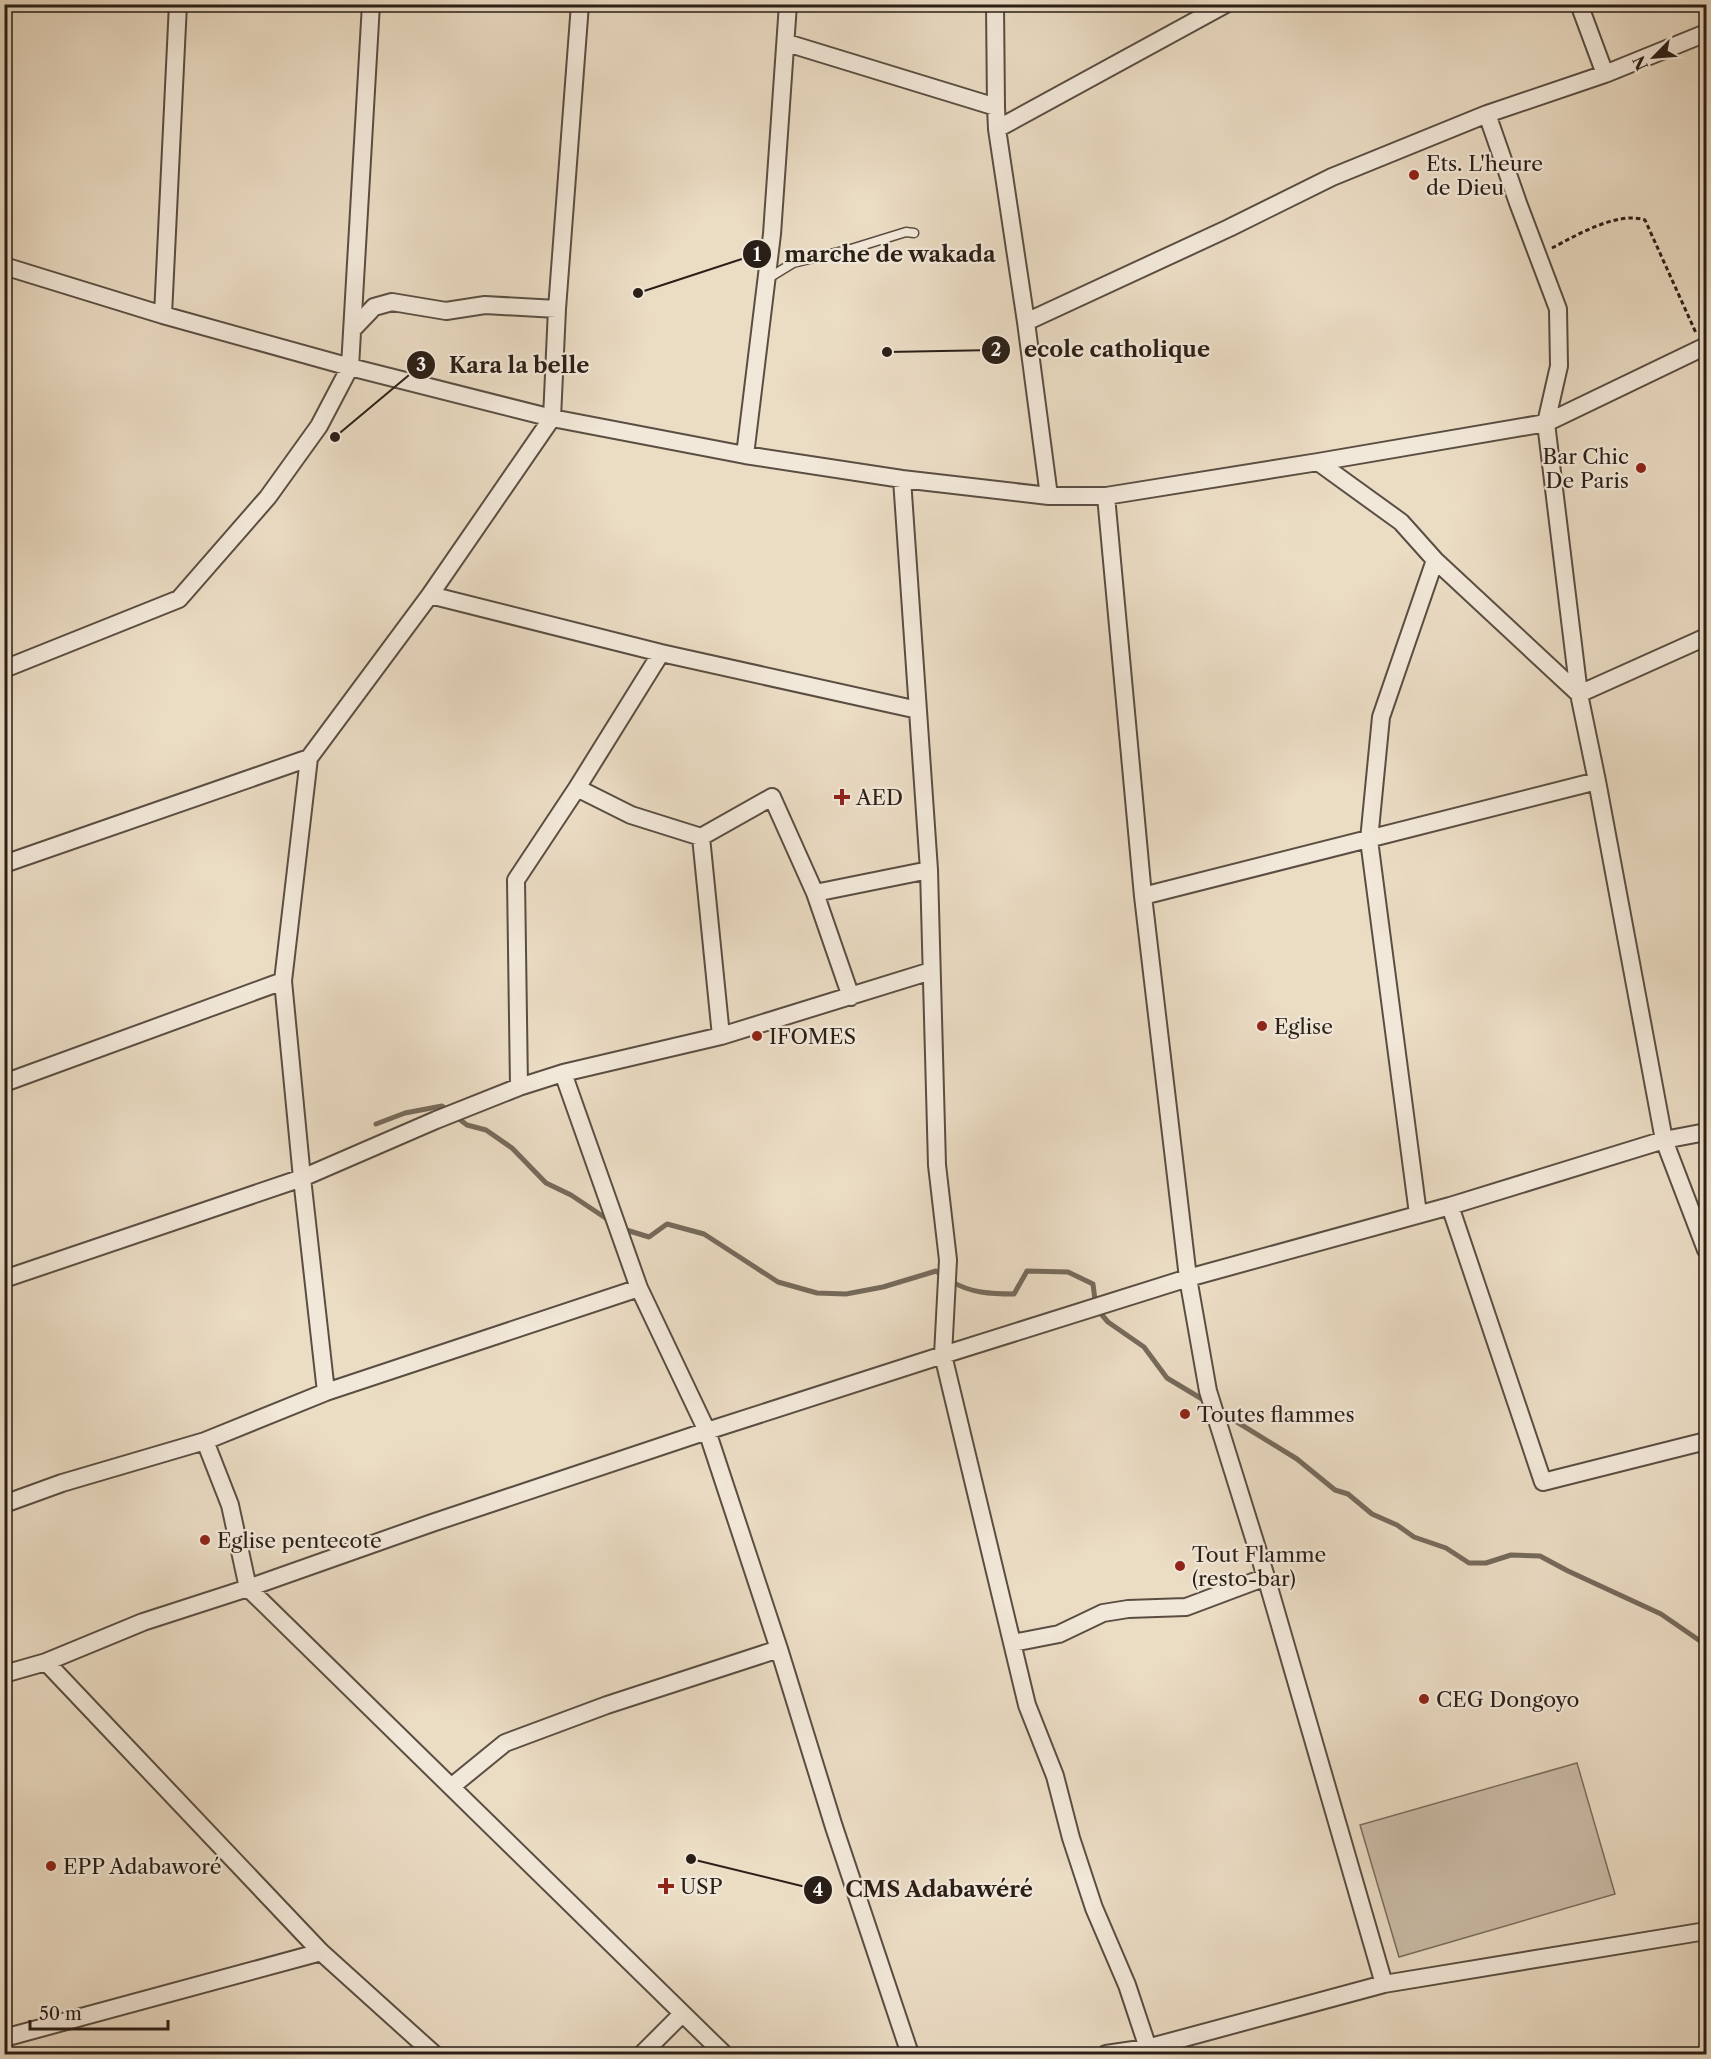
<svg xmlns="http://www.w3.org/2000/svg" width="1711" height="2059" font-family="'Libre Caslon Text',serif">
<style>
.green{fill:#cabca7;stroke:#7a6e5f;stroke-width:1.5}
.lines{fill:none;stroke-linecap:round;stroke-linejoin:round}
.stream{stroke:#766a5b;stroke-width:5}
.service-casing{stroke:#5a4e42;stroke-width:11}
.minor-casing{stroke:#5a4e42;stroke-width:20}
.path{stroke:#2a1f17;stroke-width:3;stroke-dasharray:4.5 3;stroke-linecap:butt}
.service{stroke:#f2e8d9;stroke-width:8}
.minor{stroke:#f2e8d9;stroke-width:16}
.poi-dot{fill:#8f2418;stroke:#f2e8d9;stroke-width:2}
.labels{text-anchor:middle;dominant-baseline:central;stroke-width:4.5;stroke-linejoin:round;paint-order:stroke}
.poi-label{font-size:21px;fill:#2a1f17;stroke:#f2e8d9;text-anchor:start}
.leader{fill:none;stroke:#2a1f17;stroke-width:2}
.callout-dot{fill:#2a1f17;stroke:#f2e8d9;stroke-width:2}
.mark-label{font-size:18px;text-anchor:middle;font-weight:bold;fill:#fff}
.callout-label{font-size:22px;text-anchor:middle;font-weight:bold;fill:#2a1f17;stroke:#f2e8d9;stroke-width:4.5;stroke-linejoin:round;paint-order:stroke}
</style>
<rect width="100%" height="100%" fill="#ebdcc4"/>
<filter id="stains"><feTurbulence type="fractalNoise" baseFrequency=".00333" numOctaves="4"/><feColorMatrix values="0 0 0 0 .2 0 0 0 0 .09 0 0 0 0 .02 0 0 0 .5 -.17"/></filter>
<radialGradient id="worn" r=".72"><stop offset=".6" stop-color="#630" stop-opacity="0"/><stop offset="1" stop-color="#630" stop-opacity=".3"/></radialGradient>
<!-- green -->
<path class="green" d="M 1577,1763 L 1615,1894 L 1399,1957 L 1360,1825 Z"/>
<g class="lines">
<!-- stream -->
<path class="stream" d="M 455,1116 L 467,1125 L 486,1130 L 512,1148 L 546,1183 L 571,1195 L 610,1221
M 376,1124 L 405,1113 L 442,1106 L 448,1111
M 623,1229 L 649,1237 L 667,1224 L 704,1234 L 778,1282 L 817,1293 L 846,1294 L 883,1287 L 936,1271 L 943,1276
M 951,1281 C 970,1293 991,1294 1014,1294 L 1027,1271 L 1068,1272 L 1093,1284 L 1096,1308 L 1108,1322 L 1144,1347 L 1167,1378 L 1207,1402
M 1219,1411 L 1297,1459 L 1335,1490 L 1348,1494 L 1372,1514 L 1397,1525 L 1414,1537 L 1446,1548 L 1469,1563 L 1486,1563 L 1511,1555 L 1540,1556 L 1568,1571 L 1661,1614 L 1706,1645"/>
<defs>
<path id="service" d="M 767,279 L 793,263 L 851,249 L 906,232 L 914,233"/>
<path id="minor" d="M 995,4 L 996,107
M 1579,4 L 1605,74
M 787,43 L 996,107 L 997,129
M 1487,114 L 1518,203 L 1558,309 L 1559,366 L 1546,423 L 1579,694 L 1706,637
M 4,266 L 163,315 L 350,367 L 552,418 L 745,455 L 902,479 L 1049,496 L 1106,496 L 1318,462 L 1546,423 L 1706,346
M 163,315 L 178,4
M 1026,322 L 1229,228 L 1332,177 L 1487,114 L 1605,74 L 1706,33
M 352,330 L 374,307 L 392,302 L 446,311 L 485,305 L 557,309
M 745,455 L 772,234 L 788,4
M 1318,462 L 1401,522 L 1435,560 L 1579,694 L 1597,781 L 1664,1140 L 1706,1250
M 902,479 L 929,870 L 937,1165 L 948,1260 L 943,1355 L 1027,1705 L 1055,1776 L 1071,1838 L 1094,1908 L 1127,1985 L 1150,2054
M 1049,496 L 1026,322 L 997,129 L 1226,4
M 1106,496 L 1143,896 L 1188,1278 L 1208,1391 L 1266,1577 L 1384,1984
M 430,595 L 661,653 L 918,710
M 4,669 L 179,599 L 268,497 L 319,426 L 350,367 L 371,4
M 309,758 L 283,981 L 302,1178 L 436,1120 L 519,1087 L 563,1073 L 721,1036 L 931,971
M 577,788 L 631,815 L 701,837 L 772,797 L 815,893 L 851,997
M 701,837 L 721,1036
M 4,864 L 309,758 L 430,595 L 552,418 L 557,309 L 580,4
M 815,893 L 929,870
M 1143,896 L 1597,781
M 563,1073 L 639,1288 L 707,1431 L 779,1649 L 834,1827 L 910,2054
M 4,1083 L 283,981
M 519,1087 L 516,880 L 577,788 L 661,653
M 1450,1206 L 1543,1482 L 1706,1441
M 1418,1214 L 1369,840 L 1381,717 L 1435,560
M 4,1279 L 302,1178 L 326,1392
M 205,1441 L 230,1505 L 248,1588 L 724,2054
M 4,1504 L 62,1483 L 205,1441 L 326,1392 L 639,1288
M 1013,1643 L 1059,1634 L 1103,1613 L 1128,1609 L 1186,1607 L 1266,1577
M 46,1662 L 321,1952 L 434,2054
M 4,1674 L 46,1662 L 143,1622 L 248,1588 L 432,1523 L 707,1431 L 943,1355 L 1188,1278 L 1450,1206 L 1664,1140 L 1706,1132
M 451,1787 L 505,1743 L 607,1705 L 779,1649
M 4,2038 L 321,1952
M 642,2054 L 682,2014
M 1106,2054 L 1147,2048 L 1384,1984 L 1706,1931"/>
</defs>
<!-- service casing -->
<use href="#service" class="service-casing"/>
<!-- minor casing -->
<use href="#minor" class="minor-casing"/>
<!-- path -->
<path class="path" d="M 1552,248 C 1577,235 1617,211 1645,220 L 1696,333"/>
<!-- service -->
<use href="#service" class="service"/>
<!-- minor -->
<use href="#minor" class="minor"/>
</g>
<!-- markers -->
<g class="poi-dot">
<circle cx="1414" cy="175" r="6"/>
<circle cx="1641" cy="468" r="6"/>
<path d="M839 788h6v6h6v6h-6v6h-6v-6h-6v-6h6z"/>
<circle cx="1262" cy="1026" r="6"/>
<circle cx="757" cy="1036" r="6"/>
<circle cx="1185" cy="1414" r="6"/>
<circle cx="205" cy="1540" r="6"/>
<circle cx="1180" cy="1566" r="6"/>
<circle cx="1424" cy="1699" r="6"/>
<circle cx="51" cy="1866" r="6"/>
<path d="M663 1877h6v6h6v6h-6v6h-6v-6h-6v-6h6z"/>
</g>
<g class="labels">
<!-- poi labels -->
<g class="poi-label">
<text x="1426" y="163">Ets. L'heure<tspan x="1426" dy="24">de Dieu</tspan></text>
<text x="1629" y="456" text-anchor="end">Bar Chic<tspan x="1629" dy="24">De Paris</tspan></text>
<text x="856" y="797">AED</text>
<text x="1274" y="1026">Eglise</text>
<text x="769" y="1036">IFOMES</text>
<text x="1197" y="1414">Toutes flammes</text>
<text x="217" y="1540">Eglise pentecote</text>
<text x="1192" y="1554">Tout Flamme<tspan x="1192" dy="24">(resto-bar)</tspan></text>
<text x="1436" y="1699">CEG Dongoyo</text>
<text x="63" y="1866">EPP Adabaworé</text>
<text x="680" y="1886">USP</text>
</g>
</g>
<!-- callouts -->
<path class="leader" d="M638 293L757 254M887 352L996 350M335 437L421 365M691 1859L818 1890"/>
<g class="callout-dot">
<circle cx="638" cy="293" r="6"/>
<circle cx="887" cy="352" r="6"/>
<circle cx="335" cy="437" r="6"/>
<circle cx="691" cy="1859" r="6"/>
<circle cx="757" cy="254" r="15"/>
<circle cx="996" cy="350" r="15"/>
<circle cx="421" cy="365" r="15"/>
<circle cx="818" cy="1890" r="15"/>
</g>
<g class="mark-label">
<text x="757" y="261">1</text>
<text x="996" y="356">2</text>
<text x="421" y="371">3</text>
<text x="818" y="1896">4</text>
</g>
<g class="callout-label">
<text x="890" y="262">marche de wakada</text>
<text x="1117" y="357">ecole catholique</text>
<text x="519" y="373">Kara la belle</text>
<text x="939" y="1897">CMS Adabawéré</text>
</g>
<!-- margin -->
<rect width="1711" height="2059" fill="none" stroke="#ebdcc4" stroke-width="24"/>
<rect x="6" y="6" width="1699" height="2047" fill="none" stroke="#2a1f17" stroke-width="3"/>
<rect x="12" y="12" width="1687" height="2035" fill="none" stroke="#2a1f17" stroke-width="1.5"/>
<!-- north arrow -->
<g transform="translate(1654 57) rotate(245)" stroke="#f2e8d9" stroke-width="4.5" paint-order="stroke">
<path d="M0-4.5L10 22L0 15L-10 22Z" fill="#2a1f17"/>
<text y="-9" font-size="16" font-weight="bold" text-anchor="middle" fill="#2a1f17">N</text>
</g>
<!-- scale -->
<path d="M30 2020v9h138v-9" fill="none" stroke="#2a1f17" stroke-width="3"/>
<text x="39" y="2020" font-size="18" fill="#2a1f17" stroke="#f2e8d9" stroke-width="4.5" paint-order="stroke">50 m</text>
<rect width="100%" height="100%" filter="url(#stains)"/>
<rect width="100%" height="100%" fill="url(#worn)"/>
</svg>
